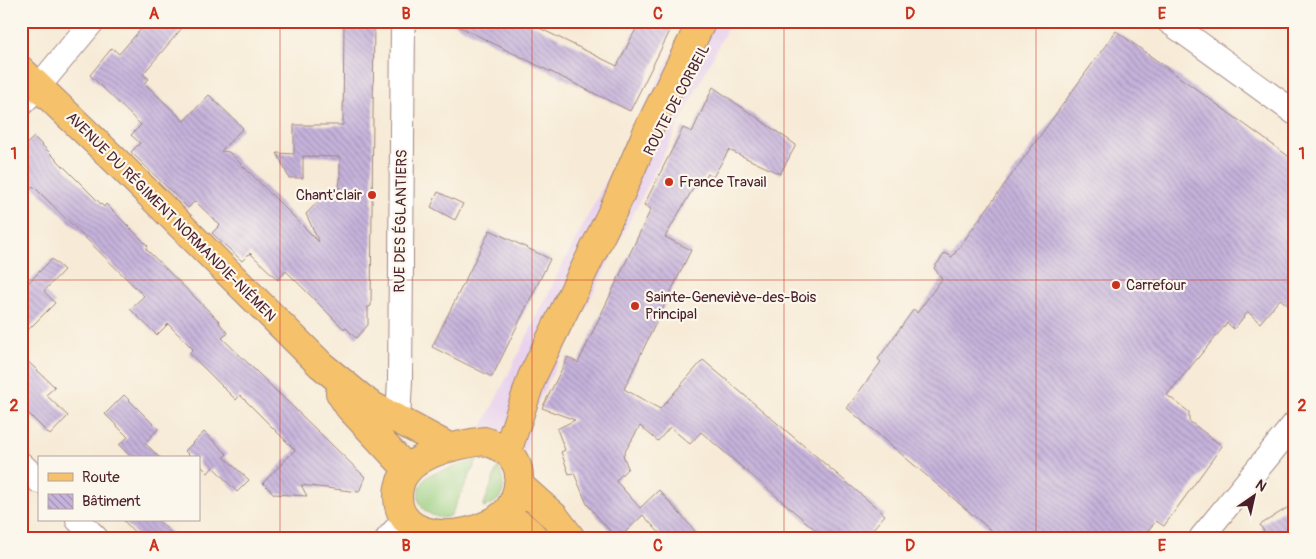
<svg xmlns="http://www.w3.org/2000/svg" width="1316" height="559" font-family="Pangolin,sans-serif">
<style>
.built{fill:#e8d2ee}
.grass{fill:#98ce80;stroke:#717656}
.building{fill:url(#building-back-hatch)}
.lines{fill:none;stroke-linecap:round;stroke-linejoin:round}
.minor-casing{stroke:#a08581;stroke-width:26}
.major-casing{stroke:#a08581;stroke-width:30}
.minor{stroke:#fff;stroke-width:24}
.major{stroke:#f5c16b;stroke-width:28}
.grid{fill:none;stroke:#c8321e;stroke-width:1;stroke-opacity:0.55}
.poi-dot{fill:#c8321e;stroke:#fbf7ec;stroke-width:2}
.labels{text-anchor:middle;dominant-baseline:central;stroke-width:4.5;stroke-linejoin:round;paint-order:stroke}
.street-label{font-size:15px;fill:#4a1f2b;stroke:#fbf7ec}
.poi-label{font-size:15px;fill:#4a1f2b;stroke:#fbf7ec;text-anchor:start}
.neatline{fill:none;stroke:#c8321e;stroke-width:2}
.grid-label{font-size:16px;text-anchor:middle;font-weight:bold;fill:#c8321e}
</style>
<defs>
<pattern id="building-back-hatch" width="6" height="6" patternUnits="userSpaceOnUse" patternTransform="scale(1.25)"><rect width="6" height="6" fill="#c6b3dc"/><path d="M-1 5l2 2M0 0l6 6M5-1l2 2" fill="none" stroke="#a391b3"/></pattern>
</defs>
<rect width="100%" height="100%" fill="#fbf7ec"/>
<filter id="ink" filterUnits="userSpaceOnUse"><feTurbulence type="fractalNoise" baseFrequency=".02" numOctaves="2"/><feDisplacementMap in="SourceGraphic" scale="10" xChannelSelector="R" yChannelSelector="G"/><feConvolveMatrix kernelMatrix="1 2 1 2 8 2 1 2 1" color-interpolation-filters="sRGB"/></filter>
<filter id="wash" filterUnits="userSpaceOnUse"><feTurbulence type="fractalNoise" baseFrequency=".0096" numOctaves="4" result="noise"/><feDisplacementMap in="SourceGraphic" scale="20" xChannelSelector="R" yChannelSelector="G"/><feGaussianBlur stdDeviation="1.12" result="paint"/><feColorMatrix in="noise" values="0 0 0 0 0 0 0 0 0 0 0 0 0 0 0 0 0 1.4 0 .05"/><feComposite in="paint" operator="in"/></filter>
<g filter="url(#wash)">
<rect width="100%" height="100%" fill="#f7ebd7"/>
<!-- built -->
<path class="built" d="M 689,21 L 731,21 L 539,400 L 532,419 L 526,452 L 521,448 L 480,431 L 563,264 Z"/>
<!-- grass -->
<path class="grass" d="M 477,460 L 451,515 C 444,519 440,518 432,515 C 413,506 416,487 429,475 Z
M 498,466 C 506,486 507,501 483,507 Z"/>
<g id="blocks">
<!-- building -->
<path class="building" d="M 148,21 L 188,21 L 143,74 L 149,79 L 144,83 L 184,121 L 209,95 L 243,128 L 221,151 L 229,152 L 319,242 L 306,214 L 330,189 L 339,189 L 340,179 L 342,177 L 340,177 L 340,157 L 303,156 L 303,178 L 289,178 L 277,153 L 294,154 L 294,125 L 343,125 L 344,21 L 374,21 L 371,306 L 368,307 L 368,325 L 356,338 L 345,327 L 344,329 L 286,271 L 278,280 L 250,253 L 242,261 L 212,233 L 220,225 L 195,201 L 188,208 L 131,152 L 140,143 L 131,135 L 141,125 L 90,75 L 112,48 L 119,54 Z
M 448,21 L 525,21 L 617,66 L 640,21 L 675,21 L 630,111 Z
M 1116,31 L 1295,161 L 1295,311 L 1280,299 L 1260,323 L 1248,312 L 1234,329 L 1227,323 L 1167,395 L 1189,412 L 1189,421 L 1222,446 L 1164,526 L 1156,521 L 1142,538 L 1000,538 L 847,408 L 881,362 L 878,359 L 914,309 L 917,313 L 942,279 L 934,268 L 945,253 L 952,257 Z
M 713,87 L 796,145 L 780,174 L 729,150 L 713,177 L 707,174 L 701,183 L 700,183 L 697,188 L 694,187 L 665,237 L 691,250 L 624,389 L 660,409 L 703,360 L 885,515 L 865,538 L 825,538 L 701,432 L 690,444 L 670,427 L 658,441 L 640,426 L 623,455 L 628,468 L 616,481 L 640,508 L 659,490 L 701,538 L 664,538 L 643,515 L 619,538 L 616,538 L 587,504 L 574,473 L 569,474 L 561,452 L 565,450 L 557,429 L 575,420 L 542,408 L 568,357 L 578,363 L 651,209 L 644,205 L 683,128 L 692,132 Z
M 34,137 L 104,207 L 106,204 L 148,246 L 146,249 L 220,322 L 219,323 L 228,333 L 222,338 L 365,477 L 359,492 L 301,485 L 307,496 L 274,494 L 263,483 L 295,450 L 240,395 L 236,400 L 189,353 L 193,349 L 168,324 L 157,335 L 130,309 L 144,296 L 33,186 L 21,198 L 21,149 Z
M 438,192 L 463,204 L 455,220 L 431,207 Z
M 490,230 L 550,259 L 492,377 L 432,347 Z
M 52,259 L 64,270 L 44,291 L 55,303 L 21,337 L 21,290 Z
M 21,355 L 55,387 L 46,395 L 68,416 L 50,435 L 21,406 Z
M 124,395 L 158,429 L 145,443 L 160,458 L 132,458 L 119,445 L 128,437 L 105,414 Z
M 204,432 L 227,454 L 224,457 L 249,480 L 237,492 L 213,467 L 208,473 L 199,464 L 199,458 L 192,458 L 185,451 Z
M 1295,503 L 1295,538 L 1268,538 L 1260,525 Z
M 123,520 L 158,520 L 176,538 L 140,538 Z"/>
</g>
</g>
<g filter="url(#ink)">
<use href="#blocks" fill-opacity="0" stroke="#a08581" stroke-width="1"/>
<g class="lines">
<defs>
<path id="minor" d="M 1168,21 L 1295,113
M 21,104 L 38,87 L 93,21
M 398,420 L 400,380 L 403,21
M 21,464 L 39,481
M 78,520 L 96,538
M 388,538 L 405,519
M 1201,538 L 1295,423"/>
<path id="major" d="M 21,70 L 116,161 L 321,365 L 369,404 L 449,447
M 340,393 L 349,407 L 408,470
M 484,441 C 497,445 509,450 515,462 C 524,476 516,504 504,514 C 485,531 449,539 425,531 C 413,528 402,519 399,506 C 390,457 449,446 484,441 Z
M 507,452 L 532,377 L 617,202 L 648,130 L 702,21
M 518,484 L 555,517 L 571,538
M 504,514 C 516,521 526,528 535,538"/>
</defs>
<!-- minor casing -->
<use href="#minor" class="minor-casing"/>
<!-- major casing -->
<use href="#major" class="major-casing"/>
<!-- minor -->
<use href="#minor" class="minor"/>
<!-- major -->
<use href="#major" class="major"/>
</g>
</g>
<!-- grid -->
<path class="grid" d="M 280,21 L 280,538M 532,21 L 532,538M 784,21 L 784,538M 1036,21 L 1036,538M 21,280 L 1295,280"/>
<!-- markers -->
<g class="poi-dot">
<circle cx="669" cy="182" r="5"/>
<circle cx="372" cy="195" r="5"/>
<circle cx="1116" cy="285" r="5"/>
<circle cx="635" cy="306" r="5"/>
</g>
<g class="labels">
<!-- street labels -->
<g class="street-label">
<text transform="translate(677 100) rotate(-62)">ROUTE DE CORBEIL</text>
<text transform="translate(171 217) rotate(45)">AVENUE DU RÉGIMENT NORMANDIE-NIÉMEN</text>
<text transform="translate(401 221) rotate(-89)">RUE DES ÉGLANTIERS</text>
</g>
<!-- poi labels -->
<g class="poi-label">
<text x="679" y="182">France Travail</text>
<text x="362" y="195" text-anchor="end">Chant'clair</text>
<text x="1126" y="285">Carrefour</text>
<text x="645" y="297">Sainte-Geneviève-des-Bois<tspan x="645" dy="17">Principal</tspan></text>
</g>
</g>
<!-- margin -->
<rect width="1316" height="559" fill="none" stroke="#fbf7ec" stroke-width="55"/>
<!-- legend -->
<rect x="38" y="456" width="162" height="65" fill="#fbf7ec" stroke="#b4a19f"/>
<rect x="48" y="473" width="25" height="8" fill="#f5c16b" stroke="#b4a19f"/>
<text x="82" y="482" font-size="15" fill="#4a1f2b">Route</text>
<rect x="48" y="494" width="25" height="15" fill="url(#building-back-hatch)" stroke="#b4a19f"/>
<text x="82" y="506" font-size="15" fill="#4a1f2b">Bâtiment</text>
<!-- north arrow -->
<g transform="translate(1254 496) rotate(34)" stroke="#fbf7ec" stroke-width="4" paint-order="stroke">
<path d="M0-4L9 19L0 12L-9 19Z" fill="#4a1f2b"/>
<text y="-8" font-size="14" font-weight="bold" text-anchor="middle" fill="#4a1f2b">N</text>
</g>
<rect x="28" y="28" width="1260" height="504" class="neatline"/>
<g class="grid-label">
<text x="154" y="19">A</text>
<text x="406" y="19">B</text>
<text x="658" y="19">C</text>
<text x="910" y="19">D</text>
<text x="1162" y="19">E</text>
<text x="14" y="159">1</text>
<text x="1302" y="159">1</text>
<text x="14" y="411">2</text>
<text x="1302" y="411">2</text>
<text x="154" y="551">A</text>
<text x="406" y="551">B</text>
<text x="658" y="551">C</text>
<text x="910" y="551">D</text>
<text x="1162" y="551">E</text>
</g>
</svg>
